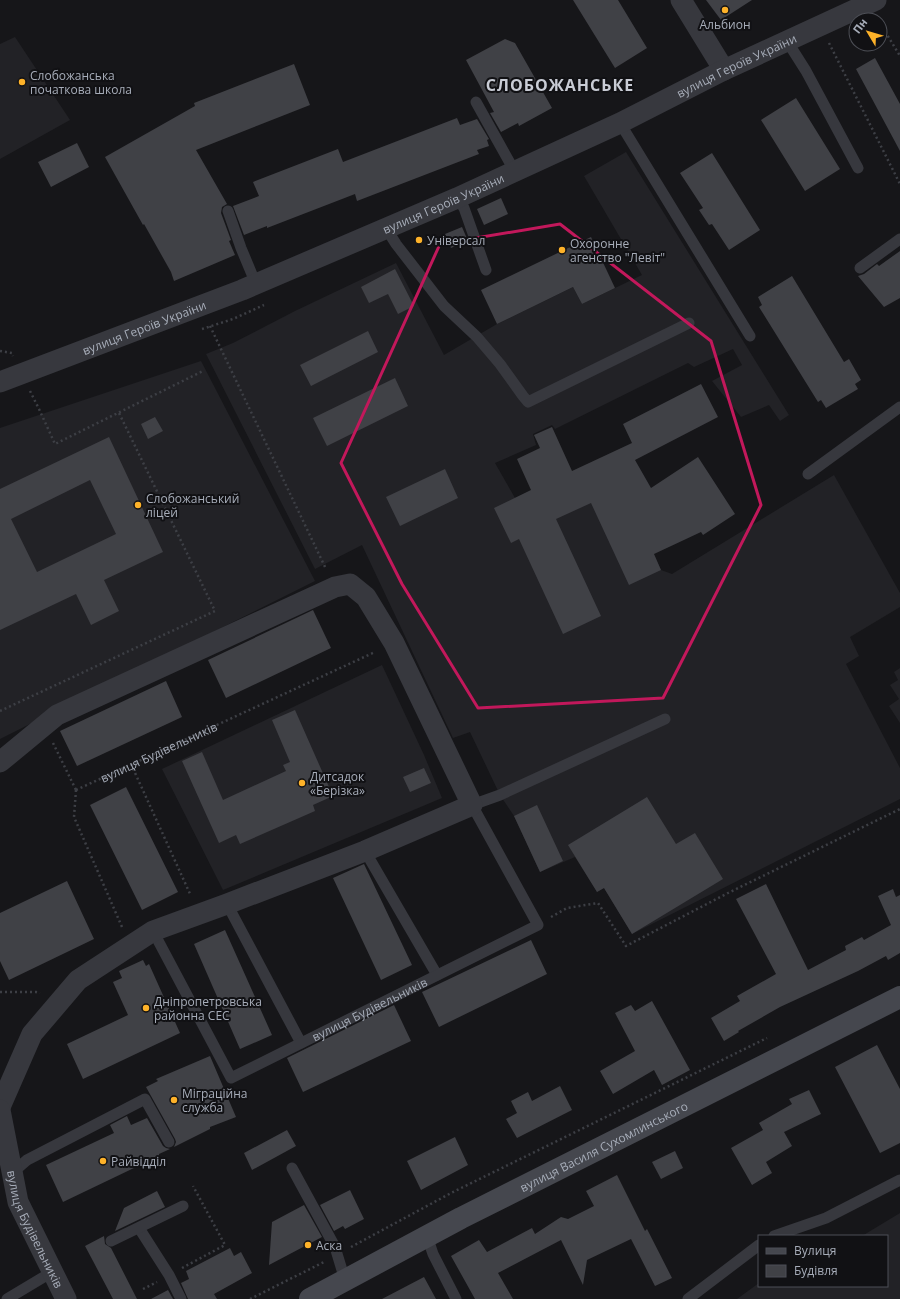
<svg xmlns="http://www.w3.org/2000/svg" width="900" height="1299" font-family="'Open Sans',sans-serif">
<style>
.built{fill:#222226}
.building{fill:#404146;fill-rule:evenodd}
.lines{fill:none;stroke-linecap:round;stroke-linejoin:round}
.path{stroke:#3d3f45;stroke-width:2.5;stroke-dasharray:2 3;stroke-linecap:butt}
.lane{stroke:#37383e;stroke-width:11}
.street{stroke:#37383e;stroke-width:21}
.secondary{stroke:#45474e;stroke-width:22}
.marked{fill:none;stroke:#c2185b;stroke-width:3;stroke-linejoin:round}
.poi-dot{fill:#feb229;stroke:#111114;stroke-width:1.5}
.labels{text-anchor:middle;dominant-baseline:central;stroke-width:4;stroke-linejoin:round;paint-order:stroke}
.poi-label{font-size:12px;fill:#a7adb9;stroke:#111114;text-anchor:start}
.street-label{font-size:12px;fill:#a7adb9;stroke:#111114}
.district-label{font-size:16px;font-weight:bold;letter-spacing:1px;fill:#c9ccd5;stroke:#111114}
</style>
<rect width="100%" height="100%" fill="#161619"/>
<!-- built -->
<path class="built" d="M 15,37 L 70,120 L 0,159 L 0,44 Z
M 626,152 L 789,415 L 780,421 L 769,405 L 741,417 L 712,381 L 742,365 L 733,349 L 694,367 L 688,363 L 555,429 L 552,425 L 533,434 L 536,445 L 495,463 L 515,498 L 608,455 L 661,570 L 672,574 L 834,475 L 900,593 L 900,607 L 850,637 L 859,656 L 846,664 L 900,768 L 900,799 L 632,934 L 604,888 L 597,892 L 575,857 L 540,872 L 514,816 L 500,795 L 470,732 L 453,738 L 362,545 L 315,569 L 206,354 L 233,343 L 295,311 L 396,263 L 444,355 L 497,324 L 573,287 L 582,304 L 615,288 L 642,275 L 584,176 Z
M 201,361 L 315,581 L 0,739 L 0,428 Z
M 382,665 L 424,755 L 442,798 L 223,890 L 162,769 Z
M 900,668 L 900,723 L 889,706 L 899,699 L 890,685 L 898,680 L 894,672 Z
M 900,1213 L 900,1299 L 737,1299 L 759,1283 L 759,1286 L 887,1286 L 887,1236 L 862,1236 Z"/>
<!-- building -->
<path class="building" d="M 573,0 L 618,0 L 647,48 L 615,68 Z
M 706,0 L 752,0 L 721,20 Z
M 505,39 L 515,43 L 552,108 L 519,126 L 518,123 L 501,132 L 490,113 L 494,112 L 466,60 Z
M 875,58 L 900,104 L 900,151 L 856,69 Z
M 294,64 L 310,105 L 196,150 L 227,204 L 222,207 L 221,213 L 231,240 L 229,241 L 235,255 L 174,281 L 171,272 L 144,224 L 143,225 L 105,157 L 195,106 L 194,103 Z
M 796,98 L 840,169 L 805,191 L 761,120 Z
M 457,118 L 460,125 L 477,119 L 489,139 L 487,140 L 489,146 L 477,150 L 479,154 L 357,201 L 355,194 L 267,228 L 267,226 L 244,235 L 233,206 L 259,196 L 253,182 L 338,149 L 343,162 Z
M 77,143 L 89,167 L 51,187 L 38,162 Z
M 712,153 L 760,230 L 729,250 L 712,224 L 709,225 L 699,210 L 703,208 L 680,173 Z
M 501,198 L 508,214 L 484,225 L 477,209 Z
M 462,227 L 468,241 L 451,248 L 445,234 Z
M 591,237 L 615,288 L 582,304 L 573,287 L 497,324 L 481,290 Z
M 900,251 L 900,298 L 884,307 L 858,276 L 864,274 L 877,264 L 879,266 Z
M 395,269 L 414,306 L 398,314 L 388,294 L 369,303 L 361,287 Z
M 792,276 L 844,362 L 849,359 L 861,380 L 855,384 L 858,389 L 826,408 L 821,400 L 818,402 L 759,307 L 762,305 L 758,297 Z
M 368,331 L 378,352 L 311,386 L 300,365 Z
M 395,378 L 408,406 L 327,446 L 313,418 Z
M 701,384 L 718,417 L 635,460 L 651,488 L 698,457 L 735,514 L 703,535 L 701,532 L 654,554 L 661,570 L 629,585 L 591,503 L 556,519 L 601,616 L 563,634 L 519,539 L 511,543 L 494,508 L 531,490 L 517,459 L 540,448 L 534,435 L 552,427 L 572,471 L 632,443 L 623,424 Z
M 155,417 L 163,431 L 148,439 L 141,424 Z
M 109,437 L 163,552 L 104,580 L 119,611 L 91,625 L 76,594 L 0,630 L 0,489 ZM 90,480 L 116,534 L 37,572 L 11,519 Z
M 445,469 L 458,498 L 400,526 L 386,497 Z
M 313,610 L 331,648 L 226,698 L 208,660 Z
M 166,681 L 182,717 L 77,766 L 60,731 Z
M 295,710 L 333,796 L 313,805 L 315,811 L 240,844 L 236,835 L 219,843 L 182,761 L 202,752 L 223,800 L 286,771 L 283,765 L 290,762 L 272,720 Z
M 424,768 L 431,783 L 410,792 L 403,777 Z
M 126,787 L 178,892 L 142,910 L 90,805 Z
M 647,797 L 676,844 L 695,833 L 723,879 L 632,934 L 604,888 L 597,892 L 568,845 Z
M 537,805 L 563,861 L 540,872 L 514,816 Z
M 364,864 L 412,965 L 381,980 L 333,878 Z
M 67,881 L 94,939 L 9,980 L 0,961 L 0,913 Z
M 766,884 L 808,970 L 846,950 L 845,946 L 862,937 L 864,940 L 891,925 L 878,896 L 893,889 L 896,897 L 900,895 L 900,953 L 888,960 L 886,956 L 858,971 L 780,1007 L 738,1031 L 739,1032 L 724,1041 L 711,1018 L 740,1001 L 737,996 L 776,974 L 736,899 Z
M 225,930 L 272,1035 L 240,1049 L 194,944 Z
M 531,940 L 547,974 L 439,1027 L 422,992 Z
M 143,960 L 146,966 L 149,964 L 180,1033 L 83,1079 L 67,1044 L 128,1015 L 113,982 L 122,978 L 119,971 Z
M 652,1001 L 690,1070 L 662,1085 L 654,1070 L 613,1094 L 600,1071 L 635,1051 L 615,1013 L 631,1005 L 635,1011 Z
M 394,1005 L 411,1041 L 303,1092 L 287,1058 Z
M 877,1045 L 900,1089 L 900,1143 L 880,1153 L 835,1067 Z
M 210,1056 L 236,1117 L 210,1127 L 210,1129 L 174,1147 L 176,1142 L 175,1139 L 146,1087 L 158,1081 L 156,1079 Z
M 560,1086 L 572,1110 L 517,1138 L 506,1119 L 517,1113 L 511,1101 L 528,1092 L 532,1101 Z
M 809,1090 L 821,1114 L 784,1132 L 792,1146 L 766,1162 L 772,1173 L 752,1185 L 731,1148 L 763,1130 L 759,1123 L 792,1104 L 789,1099 Z
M 127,1116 L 131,1125 L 147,1118 L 163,1146 L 166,1148 L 170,1149 L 159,1154 L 159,1156 L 63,1202 L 46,1165 L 114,1133 L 110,1125 Z
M 287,1130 L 296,1146 L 252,1170 L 244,1153 Z
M 455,1137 L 468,1165 L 421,1190 L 407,1161 Z
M 675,1151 L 683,1168 L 661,1179 L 652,1162 Z
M 617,1175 L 645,1231 L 647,1229 L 672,1278 L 655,1286 L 631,1239 L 587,1260 L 583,1285 L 561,1240 L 498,1273 L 513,1299 L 475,1299 L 451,1256 L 479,1240 L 487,1252 L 532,1228 L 535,1234 L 561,1217 L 568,1219 L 594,1206 L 586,1191 Z
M 350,1190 L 364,1219 L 345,1229 L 343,1226 L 334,1231 L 320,1205 Z
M 157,1191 L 165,1207 L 115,1231 L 124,1208 Z
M 304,1205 L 322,1237 L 269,1265 L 272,1222 Z
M 104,1236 L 105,1244 L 111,1248 L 137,1299 L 113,1299 L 93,1261 L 85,1246 Z
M 230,1248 L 234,1256 L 241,1252 L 252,1273 L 214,1294 L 217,1299 L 188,1299 L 181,1283 L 189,1279 L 186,1271 Z
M 424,1277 L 436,1299 L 382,1299 Z
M 168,1290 L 173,1299 L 151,1299 Z"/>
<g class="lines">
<!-- path -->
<g class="path">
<path d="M 880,23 L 900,56"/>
<path d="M 829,43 L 900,184"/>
<path d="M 210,326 L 326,569"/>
<path d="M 202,329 L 233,319 L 264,305"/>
<path d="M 0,351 L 12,353 L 13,356"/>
<path d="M 30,391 L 39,409 L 55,444 L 203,371"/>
<path d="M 0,711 L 215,611 L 119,413"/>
<path d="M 53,743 L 76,790"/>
<path d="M 131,764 L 191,896"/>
<path id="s1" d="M 76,790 L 375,652"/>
<path d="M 76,790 L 74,817 L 122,927"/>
<path d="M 551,917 L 567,908 L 598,903 L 626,946 L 728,893 L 900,809"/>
<path d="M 0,992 L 36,992 L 40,993"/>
<path d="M 351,1247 L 451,1193 L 767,1038"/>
<path d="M 182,1268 L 225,1245 L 193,1186"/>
<path d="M 143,1289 L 157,1282"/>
<path d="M 250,1299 L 324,1262"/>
</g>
<!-- lane -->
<g class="lane">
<path d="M 787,41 L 806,71 L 858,168"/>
<path d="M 476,102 L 515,172"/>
<path d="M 620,123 L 750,336"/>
<path d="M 457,198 L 464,208 L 486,270"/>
<path d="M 228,211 L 241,248 L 256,284"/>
<path d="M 386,228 L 396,244 L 444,306 L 477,337 L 500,364 L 523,396 L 528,402 L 689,323"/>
<path d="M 860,268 L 900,239"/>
<path d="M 808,474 L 900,407"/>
<path d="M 365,851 L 437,975"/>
<path d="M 227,904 L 301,1043"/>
<path id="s2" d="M 153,931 L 231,1078 L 538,925 L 472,805 L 500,795 L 665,719"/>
<path d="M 292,1168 L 335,1247 L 345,1280"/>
<path d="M 12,1173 L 27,1160 L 145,1099 L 169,1142"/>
<path d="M 139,1228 L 169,1275 L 181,1299"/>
<path d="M 427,1236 L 433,1254 L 456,1299"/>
<path d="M 774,1236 L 826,1218 L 900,1180"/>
<path d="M 111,1241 L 183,1206"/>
<path d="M 7,1299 L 52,1272"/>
<path d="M 688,1299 L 759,1245"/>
</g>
<!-- street -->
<g class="street">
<path d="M 681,0 L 724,70"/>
<path id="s3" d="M 0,382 L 242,290 L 457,198 L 620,123 L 724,70 L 876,0"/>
<path d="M 0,762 L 57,715 L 335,587 L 350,584 L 366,597 L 394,643 L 472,805 L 365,851 L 227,904 L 153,931 L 130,946 L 78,980 L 32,1034 L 0,1107"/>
<path id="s4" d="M 0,1110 L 18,1202 L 66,1299"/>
</g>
<!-- secondary -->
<path class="secondary" id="s5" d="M 310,1299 L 461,1218 L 900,997"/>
</g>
<!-- marked area -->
<path class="marked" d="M 560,224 L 711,341 L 761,505 L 663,698 L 478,708 L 402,584 L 341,463 L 440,244 Z"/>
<!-- markers -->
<g class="poi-dot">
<circle cx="725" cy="10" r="4"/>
<circle cx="22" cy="82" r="4"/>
<circle cx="419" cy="240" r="4"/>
<circle cx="562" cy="250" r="4"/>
<circle cx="138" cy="505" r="4"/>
<circle cx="302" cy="783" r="4"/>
<circle cx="146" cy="1008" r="4"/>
<circle cx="174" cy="1100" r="4"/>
<circle cx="103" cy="1161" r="4"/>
<circle cx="308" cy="1245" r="4"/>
</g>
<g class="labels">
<!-- poi labels -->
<g class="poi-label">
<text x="725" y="24" text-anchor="middle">Альбион</text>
<text x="30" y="75">Cлобожанська<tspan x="30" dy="14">початкова школа</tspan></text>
<text x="427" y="240">Універсал</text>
<text x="570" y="243">Охоронне<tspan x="570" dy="14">агенство "Левіт"</tspan></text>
<text x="146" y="498">Слобожанський<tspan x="146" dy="14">ліцей</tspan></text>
<text x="310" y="776">Дитсадок<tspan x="310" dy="14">«Берізка»</tspan></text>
<text x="154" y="1001">Дніпропетровська<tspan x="154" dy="14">районна СЕС</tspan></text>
<text x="182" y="1093">Міграційна<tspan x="182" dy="14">служба</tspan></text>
<text x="111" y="1161">Райвідділ</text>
<text x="316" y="1245">Аска</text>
</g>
<!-- street labels -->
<g class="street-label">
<text stroke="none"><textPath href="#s3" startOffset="802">вулиця Героїв України</textPath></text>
<text stroke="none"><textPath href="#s3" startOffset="478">вулиця Героїв України</textPath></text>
<text stroke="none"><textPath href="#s3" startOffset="154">вулиця Героїв України</textPath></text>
<text stroke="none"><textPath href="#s1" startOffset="91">вулиця Будівельників</textPath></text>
<text stroke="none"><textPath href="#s2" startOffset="321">вулиця Будівельників</textPath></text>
<text stroke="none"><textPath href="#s5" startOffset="331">вулиця Василя Сухомлинського</textPath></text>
<text stroke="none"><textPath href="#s4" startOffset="125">вулиця Будівельників</textPath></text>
</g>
<!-- district labels -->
<g class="district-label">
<text x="560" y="85">СЛОБОЖАНСЬКЕ</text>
</g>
</g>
<!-- legend -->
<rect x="758" y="1235" width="130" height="52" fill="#111114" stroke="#4d4f56"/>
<rect x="766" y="1248" width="20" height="6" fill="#45474e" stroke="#4d4f56"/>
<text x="794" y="1255" font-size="12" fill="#a7adb9">Вулиця</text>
<rect x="766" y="1265" width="20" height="12" fill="#404146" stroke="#4d4f56"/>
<text x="794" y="1275" font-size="12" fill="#a7adb9">Будівля</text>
<!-- north arrow -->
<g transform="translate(868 32) rotate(308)"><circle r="19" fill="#111114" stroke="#4d4f56"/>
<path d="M0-3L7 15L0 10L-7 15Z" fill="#feb229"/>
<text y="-6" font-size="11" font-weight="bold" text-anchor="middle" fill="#a7adb9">Пн</text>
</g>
</svg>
